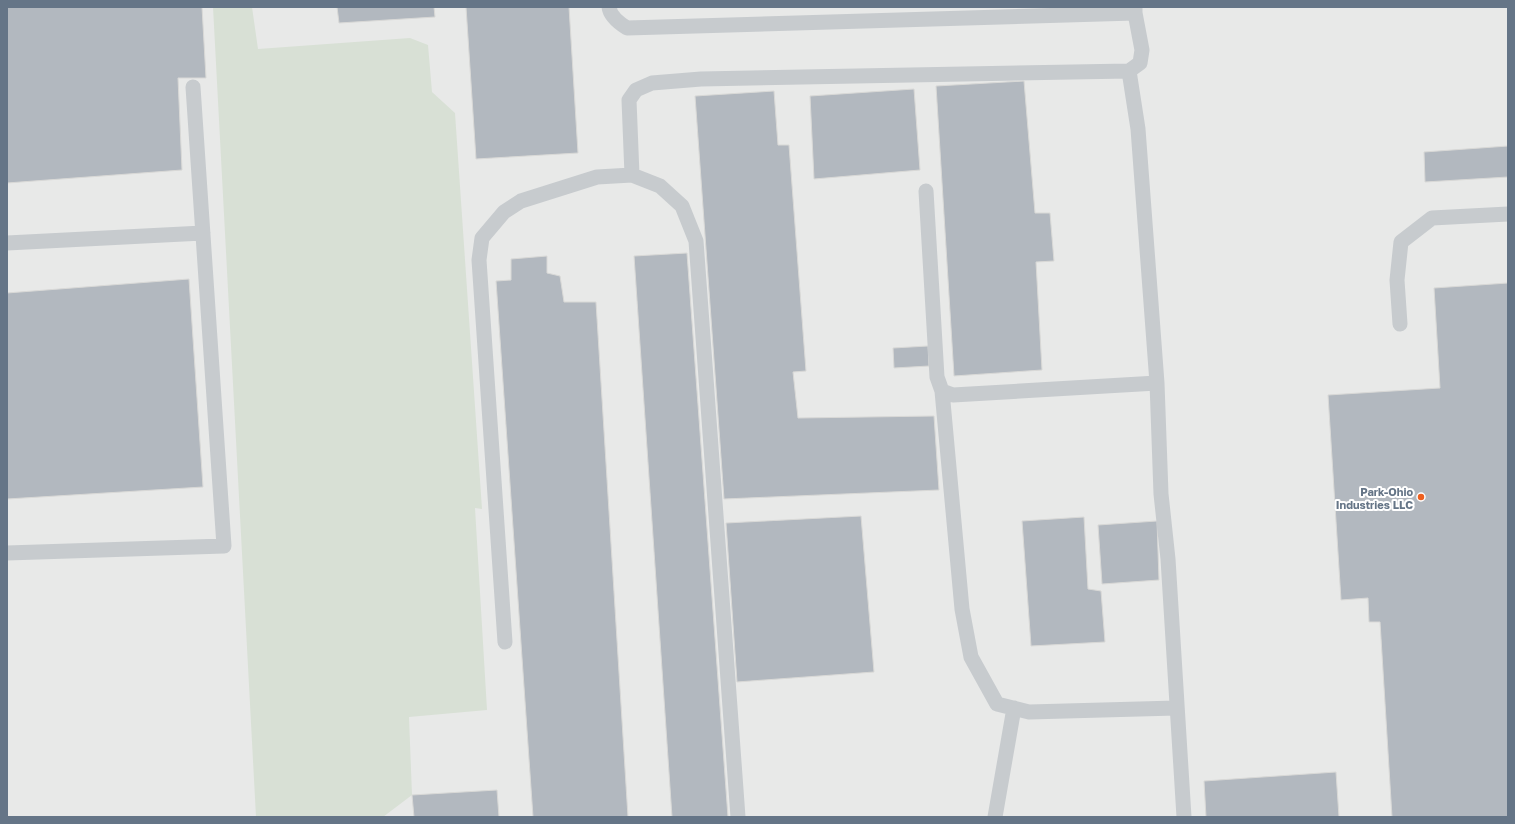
<svg xmlns="http://www.w3.org/2000/svg" width="1515" height="824" font-family="'Golos Text',sans-serif">
<style>
.built{fill:#e8e9e8}
.green{fill:#d8e0d5}
.building{fill:#b2b8bf;stroke:#d9d9d7}
.lines{fill:none;stroke-linecap:round;stroke-linejoin:round}
.lane{stroke:#c7cbce;stroke-width:15}
.poi-dot{fill:#ee601f;stroke:#fff;stroke-width:1.5}
.labels{text-anchor:middle;dominant-baseline:central;stroke-width:4;stroke-linejoin:round;paint-order:stroke}
.poi-label{font-size:11px;font-weight:bold;fill:#657587;stroke:#fff;text-anchor:end}
</style>
<rect width="100%" height="100%" fill="#f7f8f4"/>
<!-- built -->
<path class="built" d="M 7,7 L 1508,7 L 1508,817 L 7,817 Z"/>
<!-- green -->
<path class="green" d="M 213,7 L 252,7 L 258,49 L 410,38 L 428,45 L 432,92 L 455,113 L 482,509 L 475,508 L 487,710 L 409,717 L 412,795 L 383,817 L 256,817 Z"/>
<!-- building -->
<path class="building" d="M 7,7 L 202,7 L 206,78 L 178,78 L 182,170 L 7,183 Z
M 337,7 L 434,7 L 435,17 L 339,23 Z
M 466,7 L 569,7 L 578,153 L 476,159 Z
M 1024,81 L 1035,213 L 1050,213 L 1054,261 L 1036,262 L 1042,370 L 954,376 L 936,86 Z
M 914,89 L 920,170 L 814,179 L 810,96 Z
M 774,91 L 778,145 L 789,145 L 806,371 L 793,372 L 798,418 L 934,416 L 939,490 L 724,499 L 695,96 Z
M 1508,146 L 1508,177 L 1425,182 L 1424,152 Z
M 687,253 L 728,817 L 672,817 L 634,256 Z
M 547,256 L 547,273 L 560,276 L 564,302 L 596,302 L 628,817 L 533,817 L 496,281 L 511,280 L 511,259 Z
M 189,279 L 203,487 L 7,499 L 7,293 Z
M 1508,283 L 1508,817 L 1392,817 L 1380,622 L 1369,622 L 1368,598 L 1341,600 L 1328,395 L 1440,388 L 1434,288 Z
M 928,346 L 929,366 L 894,368 L 893,348 Z
M 861,516 L 874,672 L 737,682 L 726,523 Z
M 1084,517 L 1088,589 L 1101,591 L 1105,642 L 1031,646 L 1022,521 Z
M 1157,521 L 1159,580 L 1102,584 L 1098,525 Z
M 1336,772 L 1339,817 L 1206,817 L 1204,781 Z
M 497,790 L 499,817 L 414,817 L 412,795 Z"/>
<g class="lines">
<!-- lane -->
<path class="lane" d="M 609,7 C 610,16 619,23 627,28 L 1135,13 L 1135,7
M 1129,71 L 1138,129 L 1157,383 L 1161,494 L 1168,559 L 1184,817
M 632,175 L 660,186 L 682,206 L 696,241 L 738,817
M 926,191 L 937,377 L 942,391 L 953,395 L 1157,383
M 7,243 L 203,233
M 1400,324 L 1397,280 L 1401,242 L 1432,218 L 1508,214
M 942,391 L 962,609 L 971,657 L 997,704 L 1029,712 L 1176,708
M 7,553 L 224,546 L 193,87
M 505,642 L 479,260 L 482,238 L 504,212 L 521,201 L 597,177 L 632,175 L 629,100 L 636,90 L 652,83 L 701,79 L 1129,71 L 1140,63 L 1142,50 L 1135,13
M 995,817 L 1014,708"/>
</g>
<!-- markers -->
<circle class="poi-dot" cx="1421" cy="497" r="4"/>
<g class="labels">
<!-- poi labels -->
<g class="poi-label">
<text x="1413" y="491">Park-Ohio<tspan x="1413" dy="13">Industries LLC</tspan></text>
</g>
</g>
<!-- border -->
<rect width="1515" height="824" fill="none" stroke="#657587" stroke-width="16"/>
</svg>
